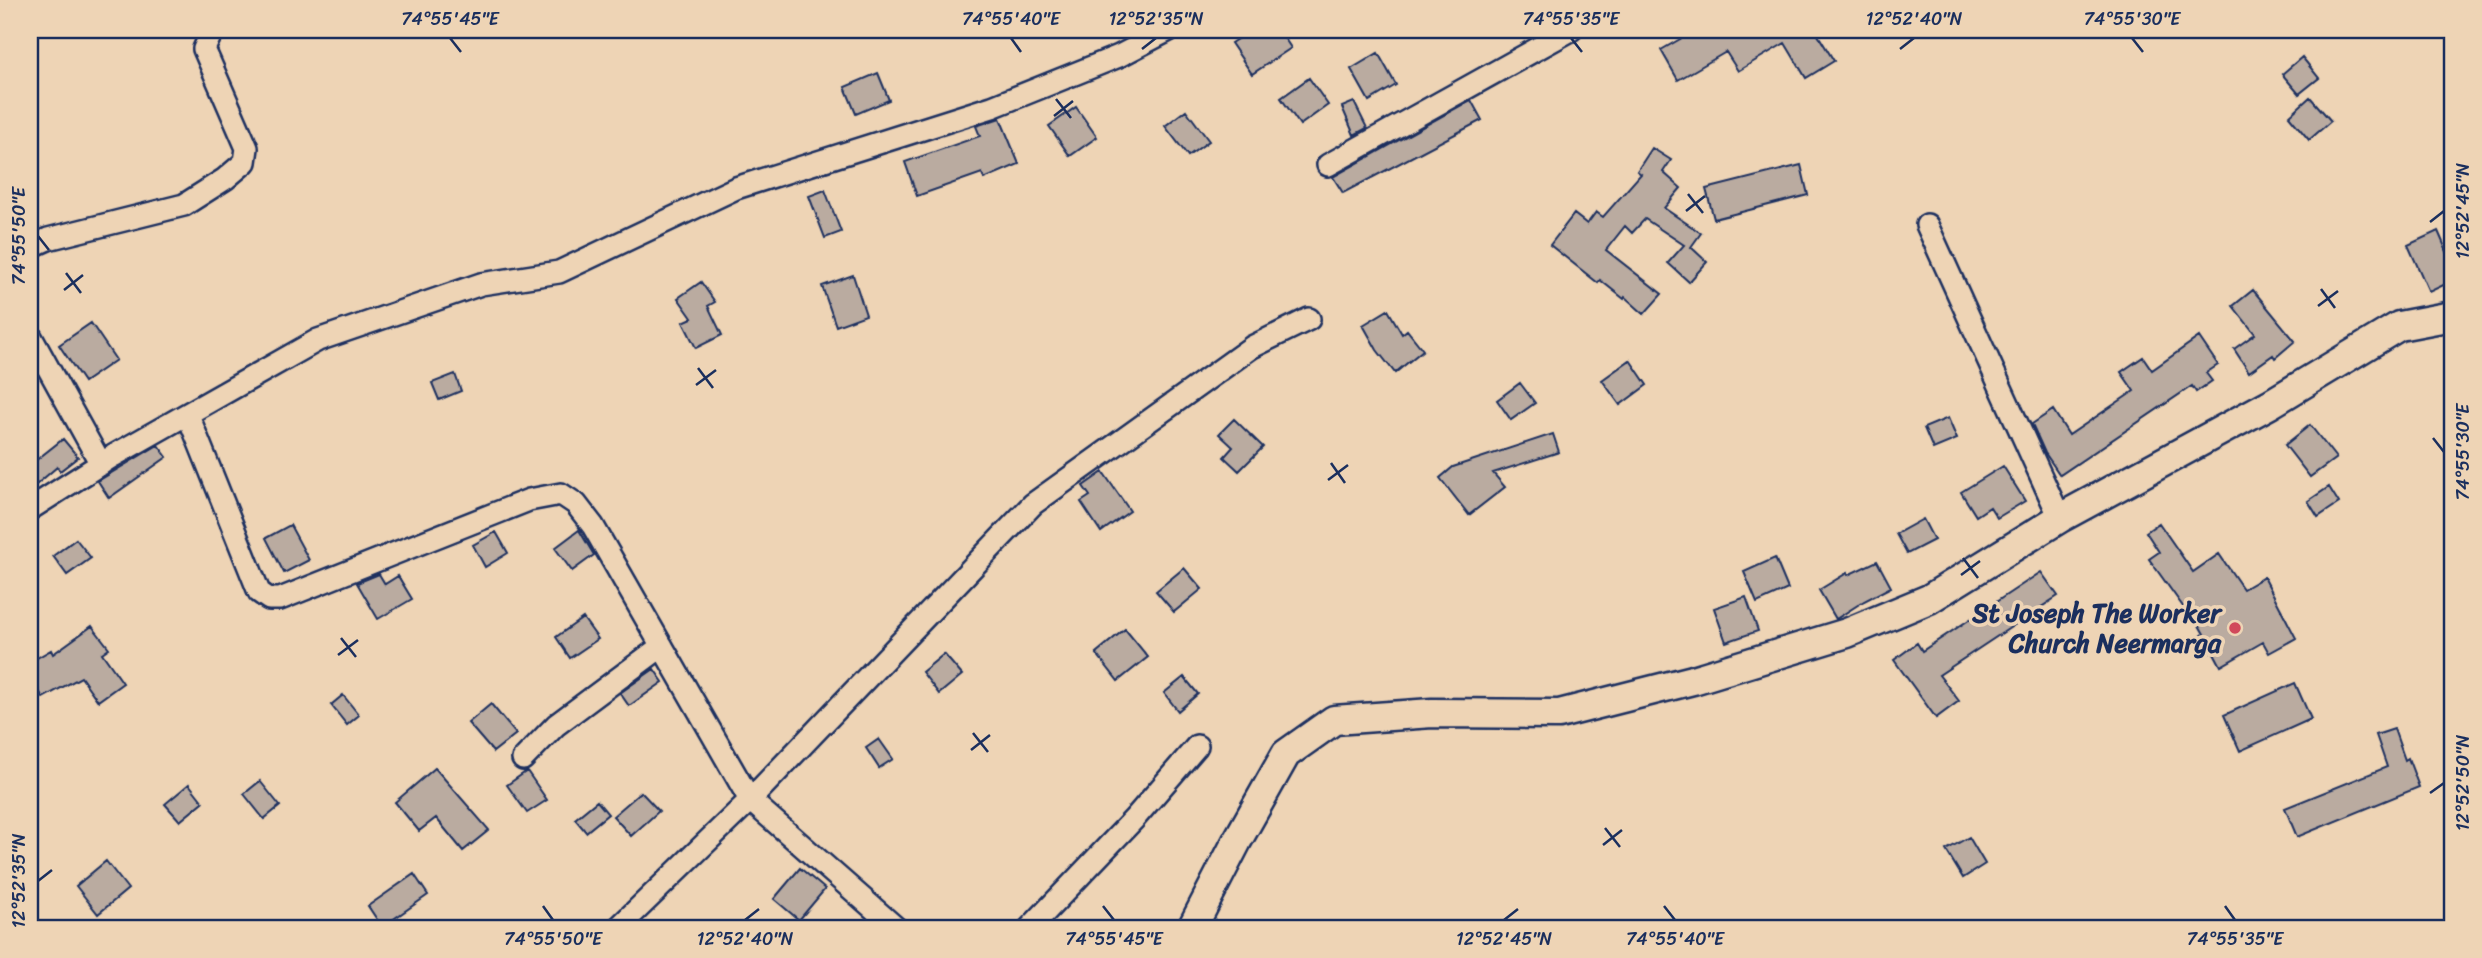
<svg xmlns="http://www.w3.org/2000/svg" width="2482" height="958" font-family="Sriracha,sans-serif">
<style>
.building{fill:#baaba0;stroke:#1b2f5e;stroke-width:2}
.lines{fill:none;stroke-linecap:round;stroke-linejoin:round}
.minor-casing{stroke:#1b2f5e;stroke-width:26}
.secondary-casing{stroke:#1b2f5e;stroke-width:33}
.minor{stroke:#eed4b5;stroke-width:21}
.secondary{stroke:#eed4b5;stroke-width:28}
.ticks{fill:none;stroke:#1b2f5e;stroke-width:2.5}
.poi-dot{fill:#d1495b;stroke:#eed4b5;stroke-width:2.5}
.labels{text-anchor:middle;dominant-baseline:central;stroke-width:7;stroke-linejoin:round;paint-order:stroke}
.poi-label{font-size:26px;font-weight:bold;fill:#1b2f5e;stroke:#eed4b5;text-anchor:end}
.neatline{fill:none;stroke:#1b2f5e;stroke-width:2.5}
.ticks-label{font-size:18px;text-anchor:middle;fill:#1b2f5e}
</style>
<rect width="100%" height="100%" fill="#eed4b5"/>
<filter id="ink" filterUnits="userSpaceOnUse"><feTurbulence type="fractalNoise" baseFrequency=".0143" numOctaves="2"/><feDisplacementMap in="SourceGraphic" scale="14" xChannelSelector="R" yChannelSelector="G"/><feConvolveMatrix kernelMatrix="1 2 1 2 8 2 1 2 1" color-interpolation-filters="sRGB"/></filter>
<g filter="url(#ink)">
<!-- building -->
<path class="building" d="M 1251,30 L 1279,30 L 1291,48 L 1252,74 L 1231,43 Z
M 1696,30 L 1815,30 L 1834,61 L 1806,78 L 1785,43 L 1738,71 L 1726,52 L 1678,80 L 1661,50 Z
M 1378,53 L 1396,85 L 1369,101 L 1351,69 Z
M 2302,57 L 2319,78 L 2299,94 L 2282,74 Z
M 878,73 L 889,100 L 856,114 L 845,87 Z
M 1309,78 L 1328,105 L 1300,125 L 1281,98 Z
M 2310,97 L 2331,121 L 2309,140 L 2289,116 Z
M 1471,100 L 1482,120 L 1343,193 L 1333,177 Z
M 1354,102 L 1367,128 L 1354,135 L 1342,107 Z
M 1076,107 L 1097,137 L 1070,156 L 1049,126 Z
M 1186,110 L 1209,141 L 1188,156 L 1165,126 Z
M 1000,118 L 1019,164 L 984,179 L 982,173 L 917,196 L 905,162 L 980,136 L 976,126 Z
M 1652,148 L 1671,160 L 1663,172 L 1681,188 L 1664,208 L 1701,233 L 1691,247 L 1707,262 L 1689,282 L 1668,263 L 1684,245 L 1645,219 L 1632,233 L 1625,226 L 1606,250 L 1662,294 L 1644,314 L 1625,297 L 1624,299 L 1600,280 L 1598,283 L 1550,245 L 1574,214 L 1587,224 L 1596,212 L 1603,217 L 1641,174 L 1637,171 Z
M 1801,165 L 1808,195 L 1714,219 L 1706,189 Z
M 825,190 L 841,232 L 825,238 L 809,196 Z
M 2438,231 L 2452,263 L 2452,281 L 2429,292 L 2408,245 Z
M 853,275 L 866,315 L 836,326 L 822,286 Z
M 701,282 L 715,302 L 708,306 L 722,335 L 696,348 L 683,322 L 692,318 L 678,298 Z
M 2253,290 L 2295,341 L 2275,358 L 2273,355 L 2249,372 L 2234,349 L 2255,334 L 2233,306 Z
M 1388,310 L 1402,334 L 1407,330 L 1423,350 L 1395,373 L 1377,350 L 1363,325 Z
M 91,323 L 116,360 L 84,382 L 59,345 Z
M 2199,337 L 2218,365 L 2206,373 L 2212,381 L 2196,392 L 2192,386 L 2060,475 L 2045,453 L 2032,424 L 2053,410 L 2069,435 L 2134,391 L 2121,372 L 2143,357 L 2152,370 Z
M 1630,360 L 1647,385 L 1620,405 L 1602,380 Z
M 455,374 L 461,391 L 439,400 L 432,383 Z
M 1520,383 L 1535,403 L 1511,420 L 1497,400 Z
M 1948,418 L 1957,439 L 1933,449 L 1924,428 Z
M 1234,419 L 1263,447 L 1239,471 L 1224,457 L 1233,447 L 1219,434 Z
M 2310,425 L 2336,458 L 2310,477 L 2285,445 Z
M 1553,434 L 1559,452 L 1493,473 L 1505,487 L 1469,515 L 1440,478 L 1453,467 Z
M 63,439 L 78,457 L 60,471 L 57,467 L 30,490 L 30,465 Z
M 158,445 L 167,457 L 109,498 L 98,481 Z
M 2003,466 L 2025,501 L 1997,518 L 1990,507 L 1976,516 L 1961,492 Z
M 1103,472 L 1130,511 L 1101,532 L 1081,502 L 1090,496 L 1083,486 Z
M 2329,487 L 2339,503 L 2318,517 L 2308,501 Z
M 1923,519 L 1934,540 L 1907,554 L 1896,534 Z
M 2159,523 L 2193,572 L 2219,554 L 2243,589 L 2264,577 L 2296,638 L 2269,653 L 2263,642 L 2221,666 L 2213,651 L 2203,657 L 2192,641 L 2204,634 L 2188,606 L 2184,608 L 2149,559 L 2159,552 L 2146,532 Z
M 290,525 L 309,560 L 284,573 L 266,538 Z
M 579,530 L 594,555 L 572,571 L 555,548 Z
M 496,532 L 508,553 L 485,567 L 473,545 Z
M 76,539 L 91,558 L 67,575 L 53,556 Z
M 1775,558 L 1788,589 L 1757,603 L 1744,572 Z
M 1877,561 L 1891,587 L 1864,601 L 1836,619 L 1819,590 L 1847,573 L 1848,575 Z
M 1184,568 L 1202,589 L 1174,612 L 1156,591 Z
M 2041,572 L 2058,596 L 1939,675 L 1959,701 L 1936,718 L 1894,660 L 1917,643 L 1922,651 Z
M 379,574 L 385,584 L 398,576 L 412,599 L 378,619 L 357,583 Z
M 1746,597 L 1758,631 L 1726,642 L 1714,608 Z
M 583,618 L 598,639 L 570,658 L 556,637 Z
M 92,626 L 109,648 L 102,653 L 123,683 L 98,701 L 81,677 L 43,698 L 30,675 L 30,662 L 51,650 L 53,654 Z
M 1125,629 L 1148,657 L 1118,681 L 1096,653 Z
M 944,654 L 962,675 L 939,694 L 922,672 Z
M 654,669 L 663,682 L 629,706 L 620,693 Z
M 1184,677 L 1198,694 L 1178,711 L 1164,693 Z
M 2295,683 L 2311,719 L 2240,751 L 2224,715 Z
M 343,695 L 359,715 L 347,725 L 331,705 Z
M 491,704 L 516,734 L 493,752 L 468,723 Z
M 2394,729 L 2405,760 L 2408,758 L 2419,787 L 2297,837 L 2285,808 L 2387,767 L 2376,735 Z
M 879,739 L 893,759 L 879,768 L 866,748 Z
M 435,768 L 489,830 L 463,851 L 436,818 L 419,831 L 395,802 Z
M 527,771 L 547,800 L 527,813 L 507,785 Z
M 260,781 L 280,806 L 264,819 L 244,794 Z
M 189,784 L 203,802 L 180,821 L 165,804 Z
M 641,792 L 659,811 L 631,836 L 613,816 Z
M 597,801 L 608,814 L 586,832 L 575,819 Z
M 1969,837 L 1985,864 L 1963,878 L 1946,850 Z
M 106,861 L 128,889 L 98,914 L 76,886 Z
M 800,868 L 825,889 L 799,920 L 774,899 Z
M 414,874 L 428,895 L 382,927 L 368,906 Z"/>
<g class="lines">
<defs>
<path id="minor" d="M 1328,165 L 1571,30
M 1927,225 L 2060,518
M 30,247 L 48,239 L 184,205 L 225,179 L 245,162 L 247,148 L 204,49 L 212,32 L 217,30
M 30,335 L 101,464
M 188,415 L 259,592 L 269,599 L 280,599 L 529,500 L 561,494 L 576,504 L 593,526 L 750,800 L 896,928
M 30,509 L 113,456 L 318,340 L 481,284 L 559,272 L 736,188 L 992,107 L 1119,56 L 1169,30
M 523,759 L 556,725 L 662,646
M 618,928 L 750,800 L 1033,504 L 1252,347 L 1309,319
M 1030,928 L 1134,819 L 1197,746"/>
<path id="secondary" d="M 1192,928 L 1237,841 L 1286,754 L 1334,720 L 1432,713 L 1559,714 L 1693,680 L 1847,633 L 1929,599 L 2060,518 L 2270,404 L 2399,326 L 2452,316"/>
</defs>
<!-- minor casing -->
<use href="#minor" class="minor-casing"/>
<!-- secondary casing -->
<use href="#secondary" class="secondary-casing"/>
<!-- minor -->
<use href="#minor" class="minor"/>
<!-- secondary -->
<use href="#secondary" class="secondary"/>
</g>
</g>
<!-- ticks -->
<path class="ticks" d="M 450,38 L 461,52M 1011,38 L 1021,52M 1571,38 L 1582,52M 2132,38 L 2143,52M 1142,49 L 1156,38M 1900,49 L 1914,38M 1056,99 L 1071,118M 1054,116 L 1073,101M 1688,194 L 1703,213M 1686,211 L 1705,196M 2430,222 L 2444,211M 38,236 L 49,250M 66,273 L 81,293M 2321,289 L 2335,308M 64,290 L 83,275M 2318,306 L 2338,291M 698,368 L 713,388M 696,385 L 716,370M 2433,438 L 2444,452M 1331,463 L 1345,483M 1328,480 L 1348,465M 1963,558 L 1978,578M 1961,575 L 1980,561M 341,638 L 356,657M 338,655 L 358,640M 973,733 L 988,752M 971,750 L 990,735M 2430,793 L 2444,783M 1605,828 L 1620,847M 1603,845 L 1622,830M 38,881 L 52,870M 543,906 L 553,920M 1103,906 L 1114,920M 1664,906 L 1675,920M 2225,906 L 2235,920M 745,920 L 759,909M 1504,920 L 1518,909"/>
<!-- markers -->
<circle class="poi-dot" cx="2235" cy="628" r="7"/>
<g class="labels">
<!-- poi labels -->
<g class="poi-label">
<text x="2221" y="613">St Joseph The Worker<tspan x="2221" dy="30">Church Neermarga</tspan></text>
</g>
</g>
<!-- margin -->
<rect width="2482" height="958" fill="none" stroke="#eed4b5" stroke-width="77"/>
<rect x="38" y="38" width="2406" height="882" class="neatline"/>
<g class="ticks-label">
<text x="450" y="25">74°55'45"E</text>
<text x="1011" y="25">74°55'40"E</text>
<text x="1156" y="25">12°52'35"N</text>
<text x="1571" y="25">74°55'35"E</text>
<text x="1914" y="25">12°52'40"N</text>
<text x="2132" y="25">74°55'30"E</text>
<text transform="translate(2463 211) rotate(-90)" y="6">12°52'45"N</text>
<text transform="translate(19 236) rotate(-90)" y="6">74°55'50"E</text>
<text transform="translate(2463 452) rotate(-90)" y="6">74°55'30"E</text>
<text transform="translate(2463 783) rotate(-90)" y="6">12°52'50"N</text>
<text transform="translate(19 881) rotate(-90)" y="6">12°52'35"N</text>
<text x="553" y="945">74°55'50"E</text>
<text x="745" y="945">12°52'40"N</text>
<text x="1114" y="945">74°55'45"E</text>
<text x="1504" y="945">12°52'45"N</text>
<text x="1675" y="945">74°55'40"E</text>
<text x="2235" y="945">74°55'35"E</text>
</g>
</svg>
